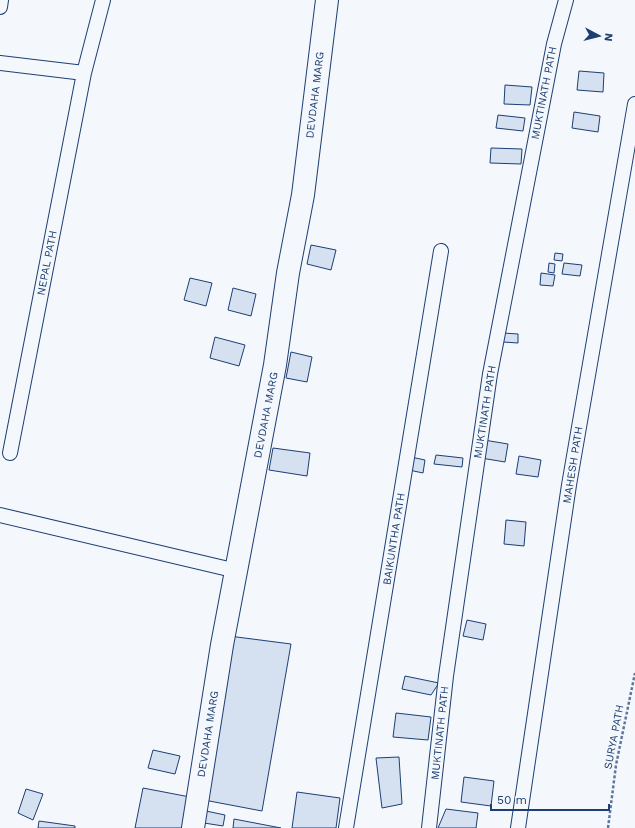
<svg xmlns="http://www.w3.org/2000/svg" width="635" height="828" font-family="'Work Sans',sans-serif">
<style>
.building{fill:#d5e0f0;stroke:#1d3f73}
.lines{fill:none;stroke-linecap:round;stroke-linejoin:round}
.minor-casing{stroke:#1d3f73;stroke-width:16}
.primary-casing{stroke:#1d3f73;stroke-width:24}
.path{stroke:#5e769c;stroke-width:2.5;stroke-dasharray:3 2;stroke-linecap:butt}
.minor{stroke:#f4f7fb;stroke-width:14}
.primary{stroke:#f4f7fb;stroke-width:22}
.labels{text-anchor:middle;dominant-baseline:central;stroke-width:3;stroke-linejoin:round;paint-order:stroke}
.street-label{font-size:11px;fill:#1d3f73;stroke:#f4f7fb}
</style>
<rect width="100%" height="100%" fill="#f4f7fb"/>
<!-- building -->
<path class="building" d="M 579,71 L 604,73 L 603,92 L 577,90 Z
M 505,85 L 532,87 L 530,105 L 504,104 Z
M 574,112 L 600,116 L 598,132 L 572,128 Z
M 498,115 L 525,118 L 523,131 L 496,128 Z
M 491,148 L 522,149 L 521,164 L 490,163 Z
M 311,245 L 336,250 L 331,270 L 307,264 Z
M 555,253 L 563,254 L 562,261 L 554,260 Z
M 549,263 L 555,264 L 554,273 L 548,272 Z
M 564,263 L 582,265 L 580,276 L 562,274 Z
M 541,273 L 555,275 L 553,286 L 540,285 Z
M 190,278 L 212,283 L 206,306 L 184,300 Z
M 233,288 L 256,294 L 251,316 L 228,310 Z
M 503,333 L 518,334 L 518,343 L 503,342 Z
M 215,337 L 245,345 L 239,366 L 210,358 Z
M 291,352 L 312,357 L 307,382 L 286,378 Z
M 484,440 L 508,444 L 505,462 L 481,458 Z
M 273,448 L 310,453 L 307,476 L 269,470 Z
M 436,455 L 463,458 L 462,467 L 434,464 Z
M 519,456 L 541,460 L 538,477 L 516,474 Z
M 411,457 L 425,460 L 423,473 L 409,470 Z
M 506,520 L 526,522 L 524,546 L 504,544 Z
M 467,620 L 486,624 L 483,640 L 463,636 Z
M 229,636 L 291,644 L 262,811 L 204,800 Z
M 405,676 L 439,683 L 431,695 L 402,689 Z
M 396,713 L 431,717 L 428,740 L 393,737 Z
M 153,750 L 180,756 L 175,774 L 148,768 Z
M 399,757 L 402,804 L 382,808 L 376,758 Z
M 464,777 L 494,781 L 491,806 L 461,802 Z
M 143,788 L 190,797 L 183,828 L 135,828 Z
M 26,789 L 43,794 L 33,820 L 18,813 Z
M 297,792 L 340,798 L 336,828 L 292,828 Z
M 446,809 L 478,813 L 476,828 L 438,828 Z
M 206,811 L 225,815 L 223,826 L 204,823 Z
M 234,819 L 281,828 L 233,828 Z
M 39,821 L 75,826 L 75,828 L 38,828 Z"/>
<g class="lines">
<defs>
<path id="minor" d="M 0,7 L 1,0
M 0,63 L 84,73 L 103,0
M 10,453 L 84,73
M 0,515 L 237,571
M 346,828 L 441,251
M 429,828 L 446,676 L 490,374 L 554,44 L 566,0
M 518,828 L 569,485 L 635,104"/>
<path id="primary" d="M 193,828 L 222,645 L 275,365 L 288,273 L 303,195 L 327,0"/>
</defs>
<!-- minor casing -->
<use href="#minor" class="minor-casing"/>
<!-- primary casing -->
<use href="#primary" class="primary-casing"/>
<!-- path -->
<path class="path" d="M 608,828 L 616,765 L 635,673"/>
<!-- minor -->
<use href="#minor" class="minor"/>
<!-- primary -->
<use href="#primary" class="primary"/>
</g>
<g class="labels">
<!-- street labels -->
<g class="street-label">
<text transform="translate(544 93) rotate(-79)">MUKTINATH PATH</text>
<text transform="translate(315 95) rotate(-83)">DEVDAHA MARG</text>
<text transform="translate(47 263) rotate(-79)">NEPAL PATH</text>
<text transform="translate(485 412) rotate(-81)">MUKTINATH PATH</text>
<text transform="translate(266 415) rotate(-79)">DEVDAHA MARG</text>
<text transform="translate(573 465) rotate(-81)">MAHESH PATH</text>
<text transform="translate(394 539) rotate(-81)">BAIKUNTHA PATH</text>
<text transform="translate(440 733) rotate(-84)">MUKTINATH PATH</text>
<text transform="translate(208 734) rotate(-81)">DEVDAHA MARG</text>
<text transform="translate(614 737) rotate(-79)">SURYA PATH</text>
</g>
</g>
<!-- north arrow -->
<g transform="translate(599 36) rotate(97)" stroke="#f4f7fb" stroke-width="3" paint-order="stroke">
<path d="M0-3L7 15L0 10L-7 15Z" fill="#1d3f73"/>
<text y="-6" font-size="11" font-weight="bold" text-anchor="middle" fill="#1d3f73">N</text>
</g>
<!-- scale -->
<path d="M491 804v6h118v-6" fill="none" stroke="#1d3f73" stroke-width="2"/>
<text x="497" y="804" font-size="12" fill="#1d3f73" stroke="#f4f7fb" stroke-width="3" paint-order="stroke">50 m</text>
</svg>
